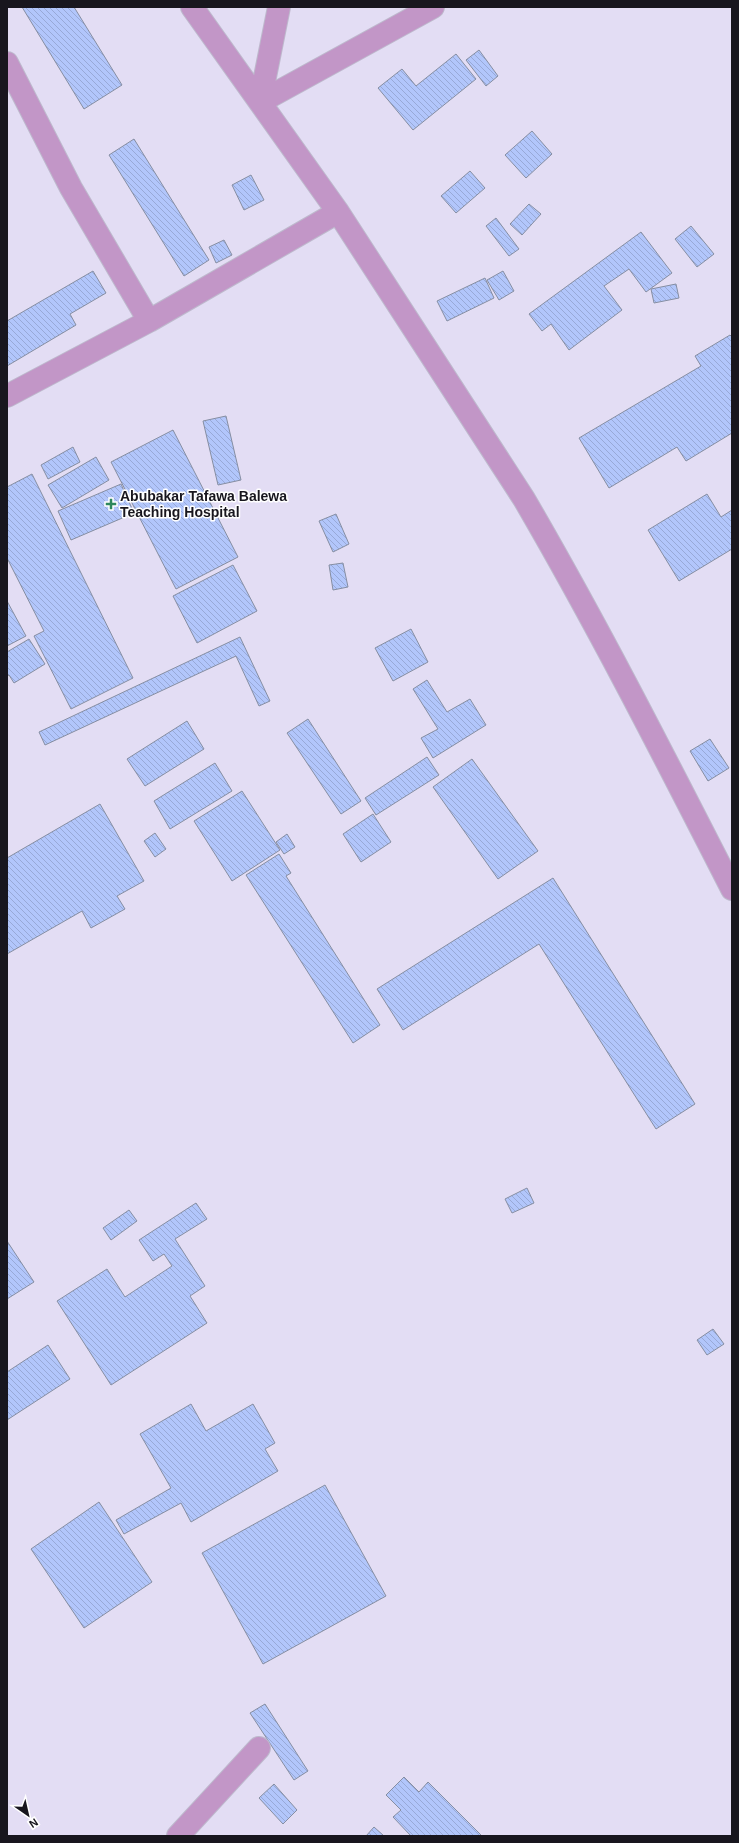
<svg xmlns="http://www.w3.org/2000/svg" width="739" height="1843" font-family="Arial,sans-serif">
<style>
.building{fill:url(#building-back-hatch);stroke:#868ea2}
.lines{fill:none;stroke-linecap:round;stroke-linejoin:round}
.street-casing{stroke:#beb9cd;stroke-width:24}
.street{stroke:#c296c7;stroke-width:22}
.poi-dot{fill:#2e875c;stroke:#fff;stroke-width:1.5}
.labels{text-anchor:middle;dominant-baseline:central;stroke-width:3;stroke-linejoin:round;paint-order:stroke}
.poi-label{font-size:14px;font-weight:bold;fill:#18161e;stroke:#fff;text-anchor:start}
</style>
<defs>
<pattern id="building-back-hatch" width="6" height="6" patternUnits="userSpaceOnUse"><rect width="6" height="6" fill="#b2c6fb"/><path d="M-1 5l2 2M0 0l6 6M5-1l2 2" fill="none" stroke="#98a9d7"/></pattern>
</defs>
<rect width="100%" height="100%" fill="#e3ddf4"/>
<!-- building -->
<path class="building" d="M 22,7 L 74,7 L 122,85 L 84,109 Z
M 479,50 L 498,76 L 486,86 L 466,60 Z
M 456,54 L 476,79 L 413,130 L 378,88 L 402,69 L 416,86 Z
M 532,131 L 552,154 L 526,178 L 505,155 Z
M 134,139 L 209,260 L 184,276 L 109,155 Z
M 470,171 L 485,188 L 456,213 L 441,196 Z
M 251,175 L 264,200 L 244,210 L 232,185 Z
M 529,204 L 541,214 L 522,235 L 510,224 Z
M 496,218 L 519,249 L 509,256 L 486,226 Z
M 691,226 L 714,254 L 697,267 L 675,239 Z
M 641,232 L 672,273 L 646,292 L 629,269 L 604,286 L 622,310 L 569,350 L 551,324 L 542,331 L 529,314 Z
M 224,240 L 232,255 L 216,263 L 209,247 Z
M 93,271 L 106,293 L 70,314 L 76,325 L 7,366 L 7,321 Z
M 503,271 L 514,291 L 499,300 L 487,280 Z
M 485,278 L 494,298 L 447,321 L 437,301 Z
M 676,284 L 679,298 L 654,303 L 651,289 Z
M 730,335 L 732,337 L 732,433 L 686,461 L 677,447 L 609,488 L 579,438 L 701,366 L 695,356 Z
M 226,416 L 241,480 L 218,485 L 203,421 Z
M 173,430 L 238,557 L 176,589 L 111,462 Z
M 73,447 L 80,462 L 48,479 L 41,465 Z
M 96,457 L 109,480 L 62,508 L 48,485 Z
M 32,474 L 133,678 L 71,709 L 34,636 L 44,631 L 7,558 L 7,487 Z
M 121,484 L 134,513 L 71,540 L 58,511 Z
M 707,494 L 721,517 L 732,510 L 732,549 L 679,581 L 648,530 Z
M 336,514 L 349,544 L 333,552 L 319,521 Z
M 343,563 L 348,587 L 333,590 L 329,565 Z
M 233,565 L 257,611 L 197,643 L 173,596 Z
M 7,601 L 26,636 L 7,646 Z
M 411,629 L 428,662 L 393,681 L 375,648 Z
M 240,637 L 270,701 L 259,706 L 236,656 L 45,745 L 39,732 Z
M 29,639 L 45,664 L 14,683 L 9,675 L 7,676 L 7,652 Z
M 427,680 L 447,712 L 470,699 L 486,725 L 433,758 L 421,738 L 438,729 L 413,689 Z
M 308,719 L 361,801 L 341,814 L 287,733 Z
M 187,721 L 204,749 L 145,786 L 127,759 Z
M 710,739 L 729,768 L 708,781 L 690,751 Z
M 427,757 L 439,775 L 376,815 L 365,798 Z
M 472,759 L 538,851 L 498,879 L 433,787 Z
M 215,763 L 232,791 L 170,829 L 154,801 Z
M 242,791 L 280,850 L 232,881 L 194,821 Z
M 100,804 L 144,881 L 117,896 L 125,909 L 91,928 L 82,911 L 7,954 L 7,858 Z
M 373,814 L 391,842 L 361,862 L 343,834 Z
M 155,833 L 166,849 L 155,857 L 144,841 Z
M 287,834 L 295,847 L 284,854 L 276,842 Z
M 279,854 L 291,873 L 286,876 L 380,1025 L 353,1043 L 246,875 Z
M 553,878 L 695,1104 L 656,1129 L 539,944 L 403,1030 L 377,989 Z
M 527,1188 L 534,1203 L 512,1213 L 505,1199 Z
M 196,1203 L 207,1219 L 175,1239 L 205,1286 L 190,1296 L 207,1323 L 111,1385 L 57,1301 L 107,1269 L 125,1297 L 172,1266 L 164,1254 L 153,1261 L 139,1240 Z
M 129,1210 L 137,1221 L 111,1240 L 103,1228 Z
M 7,1241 L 34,1282 L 7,1299 Z
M 713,1329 L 724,1344 L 707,1355 L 697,1340 Z
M 48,1345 L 70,1379 L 7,1420 L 7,1372 Z
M 191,1404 L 206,1431 L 253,1404 L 275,1443 L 265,1449 L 278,1471 L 191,1522 L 181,1503 L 124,1534 L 116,1520 L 171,1488 L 140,1434 Z
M 325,1485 L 386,1596 L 263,1664 L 202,1553 Z
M 99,1502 L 152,1582 L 84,1628 L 31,1549 Z
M 265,1704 L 308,1771 L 294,1780 L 250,1713 Z
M 404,1777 L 419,1792 L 428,1782 L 482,1836 L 411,1836 L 393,1817 L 401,1810 L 386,1795 Z
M 274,1784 L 297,1810 L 283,1824 L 259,1798 Z
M 374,1827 L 384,1836 L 366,1836 Z"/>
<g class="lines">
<defs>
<path id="street" d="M 192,7 L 338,212 L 524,499 C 598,626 665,758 732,889
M 7,63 L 71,188 L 149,321
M 260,102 L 433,7
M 260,102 L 279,7
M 7,396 L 149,321 L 338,212
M 178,1836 L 259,1748"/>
</defs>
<!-- street casing -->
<use href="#street" class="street-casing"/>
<!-- street -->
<use href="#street" class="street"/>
</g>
<!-- markers -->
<path class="poi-dot" d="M109 498h4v4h4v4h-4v4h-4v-4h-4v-4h4z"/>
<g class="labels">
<!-- poi labels -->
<g class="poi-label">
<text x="120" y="496">Abubakar Tafawa Balewa<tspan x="120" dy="16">Teaching Hospital</tspan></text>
</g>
</g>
<!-- border -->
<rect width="739" height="1843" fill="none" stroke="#18161e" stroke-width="16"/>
<!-- north arrow -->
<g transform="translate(28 1815) rotate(146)" stroke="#ffffff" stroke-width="3" paint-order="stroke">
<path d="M0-3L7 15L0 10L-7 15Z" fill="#18161e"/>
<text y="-6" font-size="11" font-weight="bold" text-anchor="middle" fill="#18161e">N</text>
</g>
</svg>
